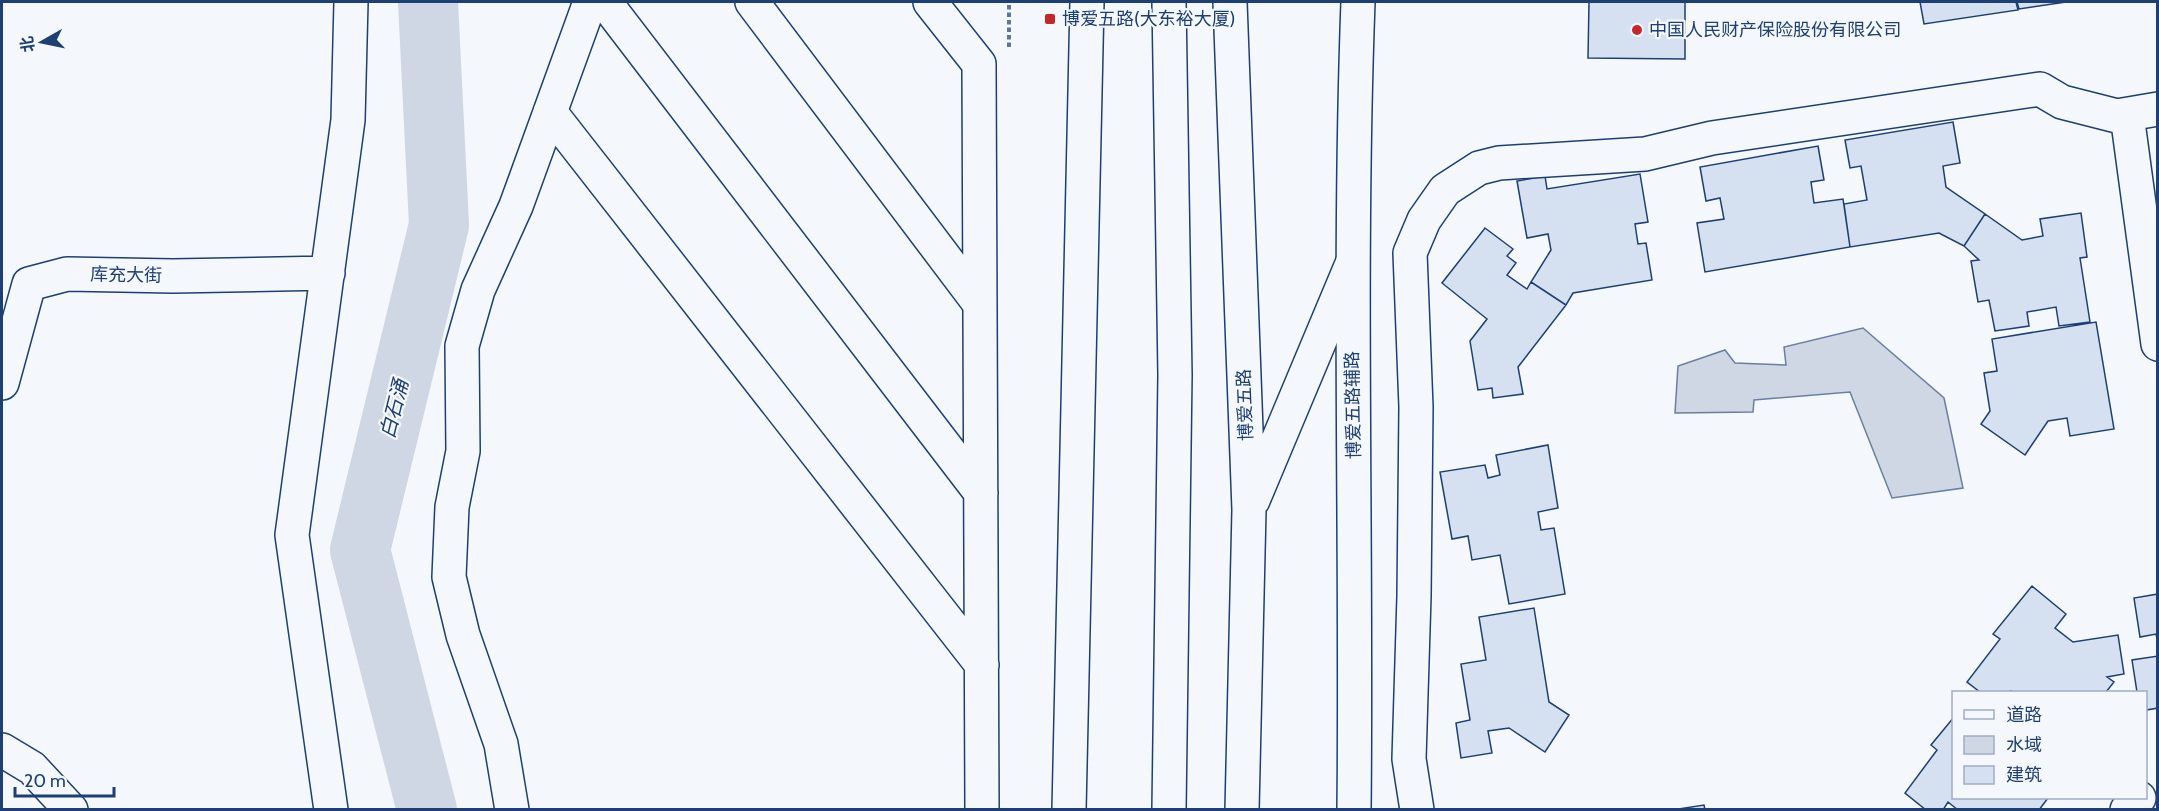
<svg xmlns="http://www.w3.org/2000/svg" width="2159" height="811" font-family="Cabin,'Noto Sans SC',sans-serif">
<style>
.water{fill:#cfd7e4;stroke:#687fa3;stroke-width:1.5}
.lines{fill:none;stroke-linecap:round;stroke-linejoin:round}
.river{stroke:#cfd7e4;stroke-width:60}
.building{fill:#d5e0f0;stroke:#1d3f73;stroke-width:1.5}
.minor-casing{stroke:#1d3f73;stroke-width:36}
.highway-casing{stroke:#1d3f73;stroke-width:36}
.path{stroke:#5e769c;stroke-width:4;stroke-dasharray:4.5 3;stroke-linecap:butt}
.minor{stroke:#f4f7fb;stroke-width:33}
.highway{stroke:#f4f7fb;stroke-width:33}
.poi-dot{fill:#c62828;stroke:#f4f7fb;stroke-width:2}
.labels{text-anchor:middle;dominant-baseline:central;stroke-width:4.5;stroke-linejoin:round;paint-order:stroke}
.poi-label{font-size:18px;fill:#1d3f73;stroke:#f4f7fb;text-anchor:start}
.street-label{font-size:18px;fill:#1d3f73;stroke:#f4f7fb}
.water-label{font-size:20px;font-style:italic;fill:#1d3f73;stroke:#f4f7fb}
</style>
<rect width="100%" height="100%" fill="#f4f7fb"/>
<!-- water -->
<path class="water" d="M 1863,328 L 1944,398 L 1963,488 L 1892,498 L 1850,392 L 1754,400 L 1753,412 L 1675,413 L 1678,366 L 1725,350 L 1735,363 L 1786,365 L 1784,347 Z"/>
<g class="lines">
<!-- river -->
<path class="river" d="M 427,810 L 360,550 L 439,225 L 428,2"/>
</g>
<!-- building -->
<path class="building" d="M 1589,2 L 1685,2 L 1685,59 L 1588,58 Z
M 1920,2 L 2016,2 L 2018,10 L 1924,24 Z
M 2017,2 L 2066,2 L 2019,9 Z
M 1953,122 L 1960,163 L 1943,166 L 1946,187 L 1985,214 L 1964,246 L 1939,233 L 1850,247 L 1844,204 L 1867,200 L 1861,166 L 1850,168 L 1845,140 Z
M 1818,146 L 1824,180 L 1811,182 L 1814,203 L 1843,199 L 1850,247 L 1705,272 L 1697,223 L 1724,219 L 1720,198 L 1706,201 L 1700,167 Z
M 1640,174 L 1648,222 L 1635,224 L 1638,244 L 1646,243 L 1652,280 L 1573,293 L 1566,305 L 1531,282 L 1551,250 L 1548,234 L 1527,238 L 1517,181 L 1545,176 L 1547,189 Z
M 2081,213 L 2087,257 L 2080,258 L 2090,322 L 2059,326 L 2056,307 L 2027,312 L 2029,326 L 1995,331 L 1989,300 L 1978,302 L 1971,261 L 1979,260 L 1964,246 L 1985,214 L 2022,240 L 2043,236 L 2040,219 Z
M 1485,228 L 1513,249 L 1507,256 L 1516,263 L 1507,275 L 1527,289 L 1531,282 L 1566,305 L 1518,367 L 1523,394 L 1493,398 L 1492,388 L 1478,390 L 1470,341 L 1487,319 L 1442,283 Z
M 2096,322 L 2114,429 L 2070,436 L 2067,418 L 2048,421 L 2025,455 L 1981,424 L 1990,411 L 1984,373 L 1997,371 L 1992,339 Z
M 1548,445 L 1558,508 L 1538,512 L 1541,530 L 1554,528 L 1565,594 L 1509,604 L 1500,555 L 1472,560 L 1468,536 L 1452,539 L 1440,472 L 1485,465 L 1488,478 L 1500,475 L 1496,455 Z
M 2032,586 L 2066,614 L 2055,628 L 2073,642 L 2118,635 L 2124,674 L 2107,677 L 2114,682 L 2106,692 L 2013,692 L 2011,691 L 2009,692 L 1980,692 L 1967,682 L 2000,639 L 1993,634 Z
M 2158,594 L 2158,643 L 2156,634 L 2140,637 L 2134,598 Z
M 1534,608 L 1549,702 L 1569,715 L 1545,752 L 1509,728 L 1488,731 L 1492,753 L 1461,758 L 1456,723 L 1470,720 L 1461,664 L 1486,660 L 1479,617 Z
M 2158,656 L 2158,708 L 2146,710 L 2146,692 L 2137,692 L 2132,660 Z
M 1954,717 L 1954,798 L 2048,798 L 2039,810 L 1958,810 L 1948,802 L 1943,810 L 1926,810 L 1905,793 L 1937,750 L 1931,745 Z
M 1704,805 L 1705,810 L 1672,810 Z"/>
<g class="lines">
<defs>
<path id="minor" d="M 605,2 L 981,493
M 752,2 L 979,303
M 930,2 L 979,64 L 982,810
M 550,112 L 982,665
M 2127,115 L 2158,344
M 2,383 L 29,284 L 67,274 L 173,276 L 328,273
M 2,750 L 32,768 L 71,810
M 331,810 L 292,535 L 348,120 L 351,2
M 512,810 L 501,744 L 463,635 L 449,577 L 452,507 L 463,451 L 462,346 L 478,290 L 516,206 L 590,2
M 1069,810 L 1087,2
M 1354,810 C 1357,540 1348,271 1358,2
M 1417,810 L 1409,759 L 1414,596 L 1416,407 L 1410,253 L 1424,220 L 1445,190 L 1479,168 L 1499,163 L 1645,154 L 1712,138 L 2040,89 L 2062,102 L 2117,116 L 2158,109
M 2127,810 L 2139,798"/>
<path id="highway" d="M 1230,2 L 1249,510 L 1242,810
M 1253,500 L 1352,264
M 1169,810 L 1175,375 L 1169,2"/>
</defs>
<!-- minor casing -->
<use href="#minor" class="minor-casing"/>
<!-- highway casing -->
<use href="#highway" class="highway-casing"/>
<!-- path -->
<path class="path" d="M 1009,47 L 1009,2"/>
<!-- minor -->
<use href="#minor" class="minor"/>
<!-- highway -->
<use href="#highway" class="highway"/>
</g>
<!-- markers -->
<g class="poi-dot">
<rect x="1044" y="13" width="12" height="12" rx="3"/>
<circle cx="1637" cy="30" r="6"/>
</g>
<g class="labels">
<!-- poi labels -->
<g class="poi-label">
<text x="1062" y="19">博爱五路(大东裕大厦)</text>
<text x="1649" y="30">中国人民财产保险股份有限公司</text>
</g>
<!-- street labels -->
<g class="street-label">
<text transform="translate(126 275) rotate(1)">库充大街</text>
<text transform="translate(1245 405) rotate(-92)">博爱五路</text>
<text transform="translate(1353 405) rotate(-91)">博爱五路辅路</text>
</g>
<!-- water labels -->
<g class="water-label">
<text transform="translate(394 409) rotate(-76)">白石涌</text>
</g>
</g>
<!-- border -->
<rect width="2159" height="811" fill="none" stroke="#1d3f73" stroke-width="6"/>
<!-- legend -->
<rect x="1952" y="691" width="195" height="108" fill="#f4f7fb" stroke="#9eadc5" stroke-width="1.5"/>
<rect x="1964" y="710" width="30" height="9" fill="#f4f7fb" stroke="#9eadc5" stroke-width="1.5"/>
<text x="2006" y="721" font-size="18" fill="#1d3f73">道路</text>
<rect x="1964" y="736" width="30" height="18" fill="#cfd7e4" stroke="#9eadc5" stroke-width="1.5"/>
<text x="2006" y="751" font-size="18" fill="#1d3f73">水域</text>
<rect x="1964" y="766" width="30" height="18" fill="#d5e0f0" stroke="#9eadc5" stroke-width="1.5"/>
<text x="2006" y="781" font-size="18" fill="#1d3f73">建筑</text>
<!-- north arrow -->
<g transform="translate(42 42) rotate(261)" stroke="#f4f7fb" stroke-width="4.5" paint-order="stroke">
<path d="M0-4.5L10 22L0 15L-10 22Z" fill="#1d3f73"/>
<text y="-9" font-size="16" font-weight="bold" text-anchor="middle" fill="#1d3f73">北</text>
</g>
<!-- scale -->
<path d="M15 787v9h99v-9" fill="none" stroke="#1d3f73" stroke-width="3"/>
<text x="24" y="787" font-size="18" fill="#1d3f73" stroke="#f4f7fb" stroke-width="4.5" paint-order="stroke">20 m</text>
</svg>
